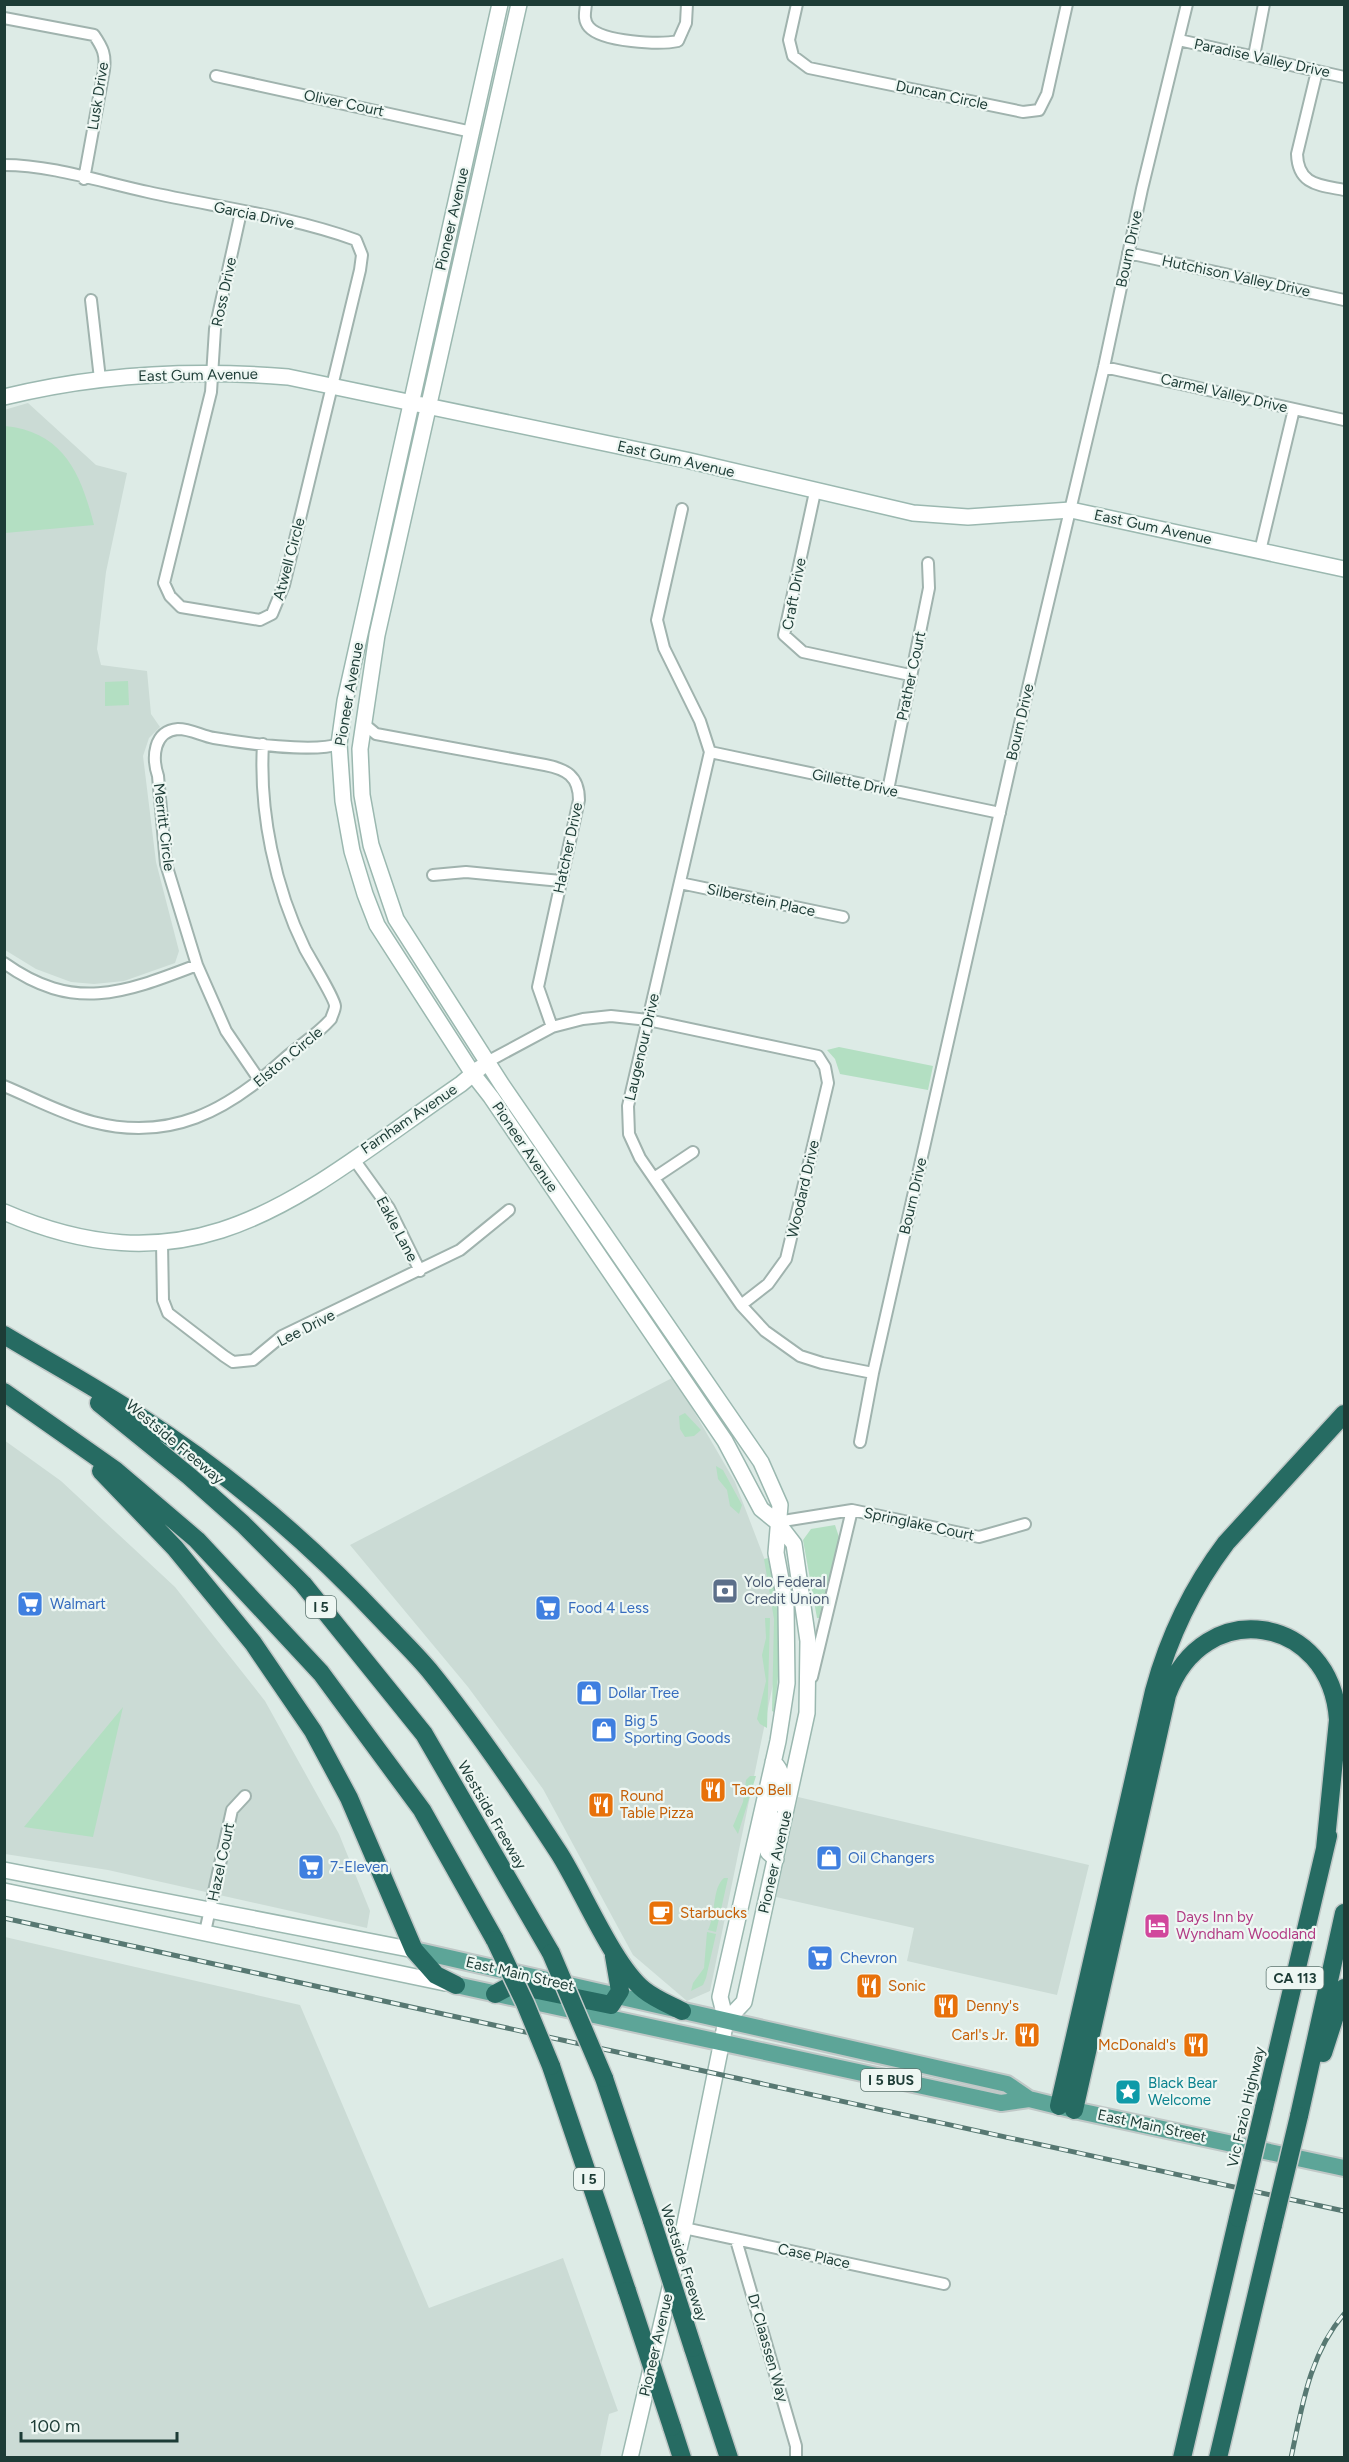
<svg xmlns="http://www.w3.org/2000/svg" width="1349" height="2462" font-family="Figtree,sans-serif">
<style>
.built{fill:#cbdbd5}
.green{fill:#b3dfc2}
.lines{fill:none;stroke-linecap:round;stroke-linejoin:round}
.street-casing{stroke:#a0b3ae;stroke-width:14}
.secondary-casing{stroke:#9bb8b0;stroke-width:18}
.primary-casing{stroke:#c0c8c7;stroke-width:20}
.highway-casing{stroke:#c0c8c7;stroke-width:21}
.street{stroke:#fff;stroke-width:10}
.secondary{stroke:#fff;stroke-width:15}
.primary{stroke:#5da598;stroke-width:16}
.highway{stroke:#266b62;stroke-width:18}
.rail-casing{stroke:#577872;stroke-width:5}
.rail{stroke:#eef7f3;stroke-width:3;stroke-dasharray:9;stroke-linecap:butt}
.highway-bridge-casing{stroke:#c0c8c7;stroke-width:21;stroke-linecap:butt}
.highway-bridge{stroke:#266b62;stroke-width:18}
.labels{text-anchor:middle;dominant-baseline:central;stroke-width:4.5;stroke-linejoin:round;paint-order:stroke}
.shield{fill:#eef7f3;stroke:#5c746f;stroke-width:1.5}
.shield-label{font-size:14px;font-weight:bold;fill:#1d3c36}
.street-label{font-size:15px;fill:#1d3c36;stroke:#eef7f3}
.service-label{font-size:15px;fill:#4e5e75;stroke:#eef7f3;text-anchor:start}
.shop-label{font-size:15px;fill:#366cbe;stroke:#eef7f3;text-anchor:start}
.food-label{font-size:15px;fill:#c56008;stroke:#eef7f3;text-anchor:start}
.hotel-label{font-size:15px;fill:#b23c85;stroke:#eef7f3;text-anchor:start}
.culture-label{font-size:15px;fill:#0d838f;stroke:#eef7f3;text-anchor:start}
</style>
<rect width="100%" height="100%" fill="#ddebe6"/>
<!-- built -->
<path class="built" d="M 28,403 L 96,465 L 127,473 L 106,572 L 97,649 L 101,665 L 147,671 L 151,714 L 160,727 L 149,738 L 143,756 L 156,862 L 179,951 L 175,963 L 124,981 L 94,984 L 71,982 L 36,969 L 5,950 L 4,410 Z
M 674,1377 L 735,1482 L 776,1589 L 773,1684 L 710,1991 L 687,2001 L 633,1955 L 543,1789 L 468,1687 L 350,1545 Z
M 4,1440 L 61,1481 L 175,1587 L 265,1701 L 339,1834 L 370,1911 L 367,1928 L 108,1870 L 5,1854 Z
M 798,1797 L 1089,1865 L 1057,1995 L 907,1961 L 914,1928 L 776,1897 Z
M 5,1937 L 300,2005 L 429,2308 L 563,2258 L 618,2411 L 609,2414 L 600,2457 L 5,2457 Z"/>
<!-- green -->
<path class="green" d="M 5,426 C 64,432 81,474 94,525 L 5,533 Z
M 128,681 L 129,705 L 105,706 L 105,682 Z
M 839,1047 L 933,1066 L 928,1090 L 840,1074 L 835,1059 L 827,1050 Z
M 685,1413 L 701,1430 L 694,1436 L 685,1437 L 680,1429 L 679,1416 Z
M 716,1466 L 723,1470 L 742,1505 L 739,1514 L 730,1506 L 727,1490 L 718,1479 Z
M 835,1525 L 840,1540 L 821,1618 L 817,1618 L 803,1540 L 811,1529 Z
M 768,1558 C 781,1609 782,1661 774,1712 L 772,1711 L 774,1619 L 764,1559 Z
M 765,1618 L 770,1618 L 767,1728 L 760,1724 L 757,1719 L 766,1681 L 762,1655 L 766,1638 Z
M 123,1707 L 93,1837 L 24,1827 Z
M 750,1776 L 756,1776 L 738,1834 L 733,1826 L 743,1802 L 746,1780 Z
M 724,1878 L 728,1878 L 716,1932 L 708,1930 C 716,1914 712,1888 724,1878 Z
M 707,1932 L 716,1934 L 706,1978 L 703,1985 L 691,1991 L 693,1983 L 704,1968 Z"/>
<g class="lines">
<defs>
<path id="street" d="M 586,4 C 585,13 583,20 589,27 C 602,42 660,45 678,41 L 686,23 L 687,4
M 797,4 L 789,40 L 793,56 L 809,68 L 1023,112 L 1039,110 L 1047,94 L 1067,4
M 4,18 L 94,35 C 103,48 106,55 104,70 L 84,179
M 1179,40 L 1344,77
M 1254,56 L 1264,4
M 1317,71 L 1297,154 C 1298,185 1319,185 1344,190
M 216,76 L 472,132
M 4,165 C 52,165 101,182 148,192 C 216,207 290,216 356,240 L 362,255 L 360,270 L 284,585 L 272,614 L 260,620 L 181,607 L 170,596 L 164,583 L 211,392 L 215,329 L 241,212
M 1128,253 L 1344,300
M 91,300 L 100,379
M 1104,367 L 1344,420
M 815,492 L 784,635 L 803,652 L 910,675
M 682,509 L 657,620 L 664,648 L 700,721 L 710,752
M 1260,551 L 1294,409
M 364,724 L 376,734 L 545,765 C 566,769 579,776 579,800 L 538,987 L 552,1027
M 710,752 L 628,1106 L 629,1134 L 640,1158 L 741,1305 L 765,1331 L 800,1356 L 822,1363 L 873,1373
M 710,752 L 1000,813
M 888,790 L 929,588 L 928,563
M 433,875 L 466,872 L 561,881
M 680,883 L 843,917
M 4,963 C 74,1013 124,993 197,965
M 487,1062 L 552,1027 L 583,1019 L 611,1016 L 648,1020 L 818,1056 L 825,1067 L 828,1083 L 786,1259 L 768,1284 L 741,1305
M 260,1081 L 226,1031 L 197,965 L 166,864 L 158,776 C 152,758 153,731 178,729 C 191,729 202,736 214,738 C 244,743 313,753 339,744
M 4,1086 C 33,1098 62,1114 93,1122 C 170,1142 227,1111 283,1060 C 298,1046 317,1035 331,1019 C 332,1015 335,1010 335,1006 C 335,999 311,960 305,949 C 275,888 259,812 263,744
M 353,1158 L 389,1208 L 420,1271
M 654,1178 L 693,1152
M 162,1243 L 163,1300 L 168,1313 L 224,1356 L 233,1362 L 253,1360 L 282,1336 L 460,1250 L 509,1210
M 860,1442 L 873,1373 L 1030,679 L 1104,367 L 1142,189 L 1187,4
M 777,1522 L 852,1510 L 979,1537 L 1025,1524
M 812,1677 L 852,1510
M 205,1932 L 232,1810 L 245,1796
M 684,2228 L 944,2284
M 736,2240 L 796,2446 L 796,2458"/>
<path id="secondary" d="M 500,4 L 345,701 L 339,744 L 343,801 L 352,851 L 365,894 L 377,925 L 473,1074 L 491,1097 L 725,1441 L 761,1509 L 777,1522 L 794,1544 L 808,1641 L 807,1713 L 744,2002 L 726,2021
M 519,4 L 377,635 L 360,749 L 362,795 L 371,845 L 396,919 L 502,1085 L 761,1462 L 780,1505 L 776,1553 L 786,1606 L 787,1683 L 778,1741 L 720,1997 L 726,2021 L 684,2228 L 630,2458
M 4,397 C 97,374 193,369 288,377 L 686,460 L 913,513 L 968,517 L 1071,510 L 1344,569
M 4,1212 C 202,1298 306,1190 461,1084 L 480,1068
M 773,1762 C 787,1774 781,1787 779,1804
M 766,1799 L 772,1822 L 768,1852 L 776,1859
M 4,1870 L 414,1950
M 4,1891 L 445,1983"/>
<path id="primary" d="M 414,1950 L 1007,2084 L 1029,2099 L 1074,2110 L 1344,2168
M 456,1985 L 1001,2103 L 1029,2099"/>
<path id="highway" d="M 4,1335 C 49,1362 95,1387 139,1416 C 229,1474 309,1542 382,1620 C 397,1636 414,1652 429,1670 C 476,1728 518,1790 559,1853 C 582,1889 613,1965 644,1990 C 655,1999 670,2005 682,2011
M 4,1392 L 115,1470 L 197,1540 L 321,1673 L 422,1810 L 495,1940
M 99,1403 L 189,1476 L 243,1524 L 303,1584 L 424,1734 L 551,1953
M 101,1471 L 175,1548 L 253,1643 L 313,1731 L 349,1798 L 414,1950 L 436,1975 L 456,1985
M 495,1994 L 510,1986 L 518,1986 L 611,2005 L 620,1991 L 614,1956
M 1323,2053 L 1344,1988
M 551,2066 L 627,2291
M 604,2078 L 652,2221
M 1059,2106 L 1154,1691 C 1169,1636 1192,1588 1226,1543 L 1344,1414
M 1264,2108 L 1328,1836
M 1074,2110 L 1167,1695 C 1203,1595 1331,1614 1338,1720 L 1325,1849
M 1299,2116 L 1344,1913
M 693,2348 L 729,2458
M 672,2427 L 682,2458
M 1182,2458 L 1238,2218
M 1218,2458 L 1273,2225"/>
</defs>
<!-- street casing -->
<use href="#street" class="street-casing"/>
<!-- secondary casing -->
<use href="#secondary" class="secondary-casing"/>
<!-- primary casing -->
<use href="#primary" class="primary-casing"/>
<!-- highway casing -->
<use href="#highway" class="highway-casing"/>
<!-- street -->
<use href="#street" class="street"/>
<!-- secondary -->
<use href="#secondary" class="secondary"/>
<!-- primary -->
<use href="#primary" class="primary"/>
<!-- highway -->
<use href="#highway" class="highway"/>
<defs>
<path id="rail" d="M 4,1918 L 1344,2211
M 1291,2458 C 1302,2407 1309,2355 1344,2314"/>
</defs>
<!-- rail casing -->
<use href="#rail" class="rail-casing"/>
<!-- rail -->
<use href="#rail" class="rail"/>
<defs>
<path id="highway-bridge" d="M 495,1940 L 525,2003 L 551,2066
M 551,1953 L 604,2078
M 1238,2218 L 1264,2108
M 652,2221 L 693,2348
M 1273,2225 L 1299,2116
M 627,2291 L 672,2427"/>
</defs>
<!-- highway-bridge casing -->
<use href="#highway-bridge" class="highway-bridge-casing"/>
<!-- highway-bridge -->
<use href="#highway-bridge" class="highway-bridge"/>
</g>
<!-- icons -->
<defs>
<symbol id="bank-square" viewBox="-11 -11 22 22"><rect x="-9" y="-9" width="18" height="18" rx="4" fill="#5c6f8a" stroke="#eef7f3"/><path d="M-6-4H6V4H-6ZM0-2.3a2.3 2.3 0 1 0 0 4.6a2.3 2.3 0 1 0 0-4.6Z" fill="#fff"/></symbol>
<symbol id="supermarket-square" viewBox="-11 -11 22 22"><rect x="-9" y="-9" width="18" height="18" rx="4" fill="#3f7fe0" stroke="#eef7f3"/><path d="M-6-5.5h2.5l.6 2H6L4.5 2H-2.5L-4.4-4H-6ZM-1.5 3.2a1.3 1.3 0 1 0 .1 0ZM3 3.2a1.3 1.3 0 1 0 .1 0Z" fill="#fff"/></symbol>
<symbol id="shop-square" viewBox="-11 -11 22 22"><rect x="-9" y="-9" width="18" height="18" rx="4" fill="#3f7fe0" stroke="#eef7f3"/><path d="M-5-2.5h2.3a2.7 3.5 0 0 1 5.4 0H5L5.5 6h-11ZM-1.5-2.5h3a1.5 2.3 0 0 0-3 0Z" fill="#fff"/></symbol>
<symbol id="restaurant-square" viewBox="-11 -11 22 22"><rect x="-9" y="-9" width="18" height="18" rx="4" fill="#e8710a" stroke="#eef7f3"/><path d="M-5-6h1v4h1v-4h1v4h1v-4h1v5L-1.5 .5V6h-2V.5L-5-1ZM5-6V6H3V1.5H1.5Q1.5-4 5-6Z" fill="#fff"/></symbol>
<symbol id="cafe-square" viewBox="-11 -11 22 22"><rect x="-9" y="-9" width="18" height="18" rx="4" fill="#e8710a" stroke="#eef7f3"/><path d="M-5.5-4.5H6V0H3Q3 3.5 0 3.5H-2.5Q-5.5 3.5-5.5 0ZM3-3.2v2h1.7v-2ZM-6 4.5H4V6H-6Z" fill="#fff"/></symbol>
<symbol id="hotel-square" viewBox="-11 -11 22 22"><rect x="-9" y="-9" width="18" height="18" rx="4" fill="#d1479c" stroke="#eef7f3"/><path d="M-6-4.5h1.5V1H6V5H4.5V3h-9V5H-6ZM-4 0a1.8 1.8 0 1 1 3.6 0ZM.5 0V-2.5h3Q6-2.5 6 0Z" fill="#fff"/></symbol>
<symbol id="sight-square" viewBox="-11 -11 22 22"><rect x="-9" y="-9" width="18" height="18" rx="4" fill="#0f9aa8" stroke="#eef7f3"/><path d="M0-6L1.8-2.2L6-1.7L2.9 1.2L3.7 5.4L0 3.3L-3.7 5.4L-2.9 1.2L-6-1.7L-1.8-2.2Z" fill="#fff"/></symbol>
</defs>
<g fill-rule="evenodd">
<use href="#bank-square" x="710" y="1576" width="30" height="30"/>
<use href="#supermarket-square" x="15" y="1589" width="30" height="30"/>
<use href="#supermarket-square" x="533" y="1593" width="30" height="30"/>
<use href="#shop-square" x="574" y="1678" width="30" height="30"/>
<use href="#shop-square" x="589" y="1715" width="30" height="30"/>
<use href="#restaurant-square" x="698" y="1775" width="30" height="30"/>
<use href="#restaurant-square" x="586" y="1790" width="30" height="30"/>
<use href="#shop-square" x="814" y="1843" width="30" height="30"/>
<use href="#supermarket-square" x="296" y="1852" width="30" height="30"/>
<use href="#cafe-square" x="646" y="1898" width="30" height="30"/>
<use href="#hotel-square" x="1142" y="1911" width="30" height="30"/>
<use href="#supermarket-square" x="805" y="1943" width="30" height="30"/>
<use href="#restaurant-square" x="854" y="1971" width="30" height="30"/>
<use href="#restaurant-square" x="931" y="1991" width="30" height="30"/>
<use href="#restaurant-square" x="1012" y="2020" width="30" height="30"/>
<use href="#restaurant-square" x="1181" y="2030" width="30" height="30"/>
<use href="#sight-square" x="1113" y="2077" width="30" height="30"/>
</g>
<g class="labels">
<!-- shield labels -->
<g class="shield">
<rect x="306" y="1596" width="30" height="22" rx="4.5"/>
<rect x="1266.5" y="1967" width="57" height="22" rx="4.5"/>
<rect x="861" y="2069" width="60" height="22" rx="4.5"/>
<rect x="574" y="2168" width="30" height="22" rx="4.5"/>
</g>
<g class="shield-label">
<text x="321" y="1607">I 5</text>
<text x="1295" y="1978">CA 113</text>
<text x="891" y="2080">I 5 BUS</text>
<text x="589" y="2179">I 5</text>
</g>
<!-- street labels -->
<g class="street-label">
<text transform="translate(1262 58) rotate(12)">Paradise Valley Drive</text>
<text transform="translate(942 95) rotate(12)">Duncan Circle</text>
<text transform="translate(98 96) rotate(-81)">Lusk Drive</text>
<text transform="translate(344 103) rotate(12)">Oliver Court</text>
<text transform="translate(254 215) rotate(12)">Garcia Drive</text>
<text transform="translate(452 219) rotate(-77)">Pioneer Avenue</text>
<text transform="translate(1129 249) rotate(-78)">Bourn Drive</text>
<text transform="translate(1236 276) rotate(12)">Hutchison Valley Drive</text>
<text transform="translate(224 292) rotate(-78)">Ross Drive</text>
<text transform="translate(198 375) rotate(-1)">East Gum Avenue</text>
<text transform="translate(1224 393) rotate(13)">Carmel Valley Drive</text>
<text transform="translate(676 459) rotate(13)">East Gum Avenue</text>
<text transform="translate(1153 527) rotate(12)">East Gum Avenue</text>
<text transform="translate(289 559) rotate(-75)">Atwell Circle</text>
<text transform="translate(794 594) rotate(-79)">Craft Drive</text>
<text transform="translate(911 676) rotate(-78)">Prather Court</text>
<text transform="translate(349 694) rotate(-80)">Pioneer Avenue</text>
<text transform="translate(1020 722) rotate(-77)">Bourn Drive</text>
<text transform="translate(855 783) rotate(12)">Gillette Drive</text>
<text transform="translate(164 827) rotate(83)">Merritt Circle</text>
<text transform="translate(568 848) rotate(-78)">Hatcher Drive</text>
<text transform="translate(761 900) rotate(12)">Silberstein Place</text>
<text transform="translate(642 1047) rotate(-77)">Laugenour Drive</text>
<text transform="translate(288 1057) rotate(-40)">Elston Circle</text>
<text transform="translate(409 1119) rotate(-34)">Farnham Avenue</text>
<text transform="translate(525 1147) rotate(56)">Pioneer Avenue</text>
<text transform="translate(803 1189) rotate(-77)">Woodard Drive</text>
<text transform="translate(913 1196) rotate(-77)">Bourn Drive</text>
<text transform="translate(397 1229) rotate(62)">Eakle Lane</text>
<text transform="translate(306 1328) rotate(-27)">Lee Drive</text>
<text transform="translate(175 1442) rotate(40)">Westside Freeway</text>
<text transform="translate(919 1524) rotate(12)">Springlake Court</text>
<text transform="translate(492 1815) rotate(60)">Westside Freeway</text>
<text transform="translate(221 1862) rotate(-78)">Hazel Court</text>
<text transform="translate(775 1862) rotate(-77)">Pioneer Avenue</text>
<text transform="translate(520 1974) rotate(13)">East Main Street</text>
<text transform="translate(1246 2107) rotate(-77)">Vic Fazio Highway</text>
<text transform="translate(1152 2126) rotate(12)">East Main Street</text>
<text transform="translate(814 2256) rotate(12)">Case Place</text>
<text transform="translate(684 2263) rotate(72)">Westside Freeway</text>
<text transform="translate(656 2345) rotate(-77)">Pioneer Avenue</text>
<text transform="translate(768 2348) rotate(74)">Dr Claassen Way</text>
</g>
<!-- service labels -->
<g class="service-label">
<text x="744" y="1582">Yolo Federal<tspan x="744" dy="17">Credit Union</tspan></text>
</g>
<!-- shop labels -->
<g class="shop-label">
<text x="50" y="1604">Walmart</text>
<text x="568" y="1608">Food 4 Less</text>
<text x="608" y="1693">Dollar Tree</text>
<text x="624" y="1721">Big 5<tspan x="624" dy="17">Sporting Goods</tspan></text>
<text x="848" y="1858">Oil Changers</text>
<text x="330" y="1867">7-Eleven</text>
<text x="840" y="1958">Chevron</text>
</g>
<!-- food labels -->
<g class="food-label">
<text x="732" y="1790">Taco Bell</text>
<text x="620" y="1796">Round<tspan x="620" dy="17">Table Pizza</tspan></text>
<text x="680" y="1913">Starbucks</text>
<text x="888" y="1986">Sonic</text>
<text x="966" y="2006">Denny's</text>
<text x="1008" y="2035" text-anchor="end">Carl's Jr.</text>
<text x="1176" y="2045" text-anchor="end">McDonald's</text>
</g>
<!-- hotel labels -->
<g class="hotel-label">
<text x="1176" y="1917">Days Inn by<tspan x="1176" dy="17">Wyndham Woodland</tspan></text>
</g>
<!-- culture labels -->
<g class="culture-label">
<text x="1148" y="2083">Black Bear<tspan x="1148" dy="17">Welcome</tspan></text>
</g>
</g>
<!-- border -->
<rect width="1349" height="2462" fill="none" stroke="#1d3c36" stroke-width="12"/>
<!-- scale -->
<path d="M21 2432v9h156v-9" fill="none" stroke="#1d3c36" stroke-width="3"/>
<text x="30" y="2432" font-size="18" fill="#1d3c36" stroke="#eef7f3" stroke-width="4.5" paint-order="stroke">100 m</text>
</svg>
